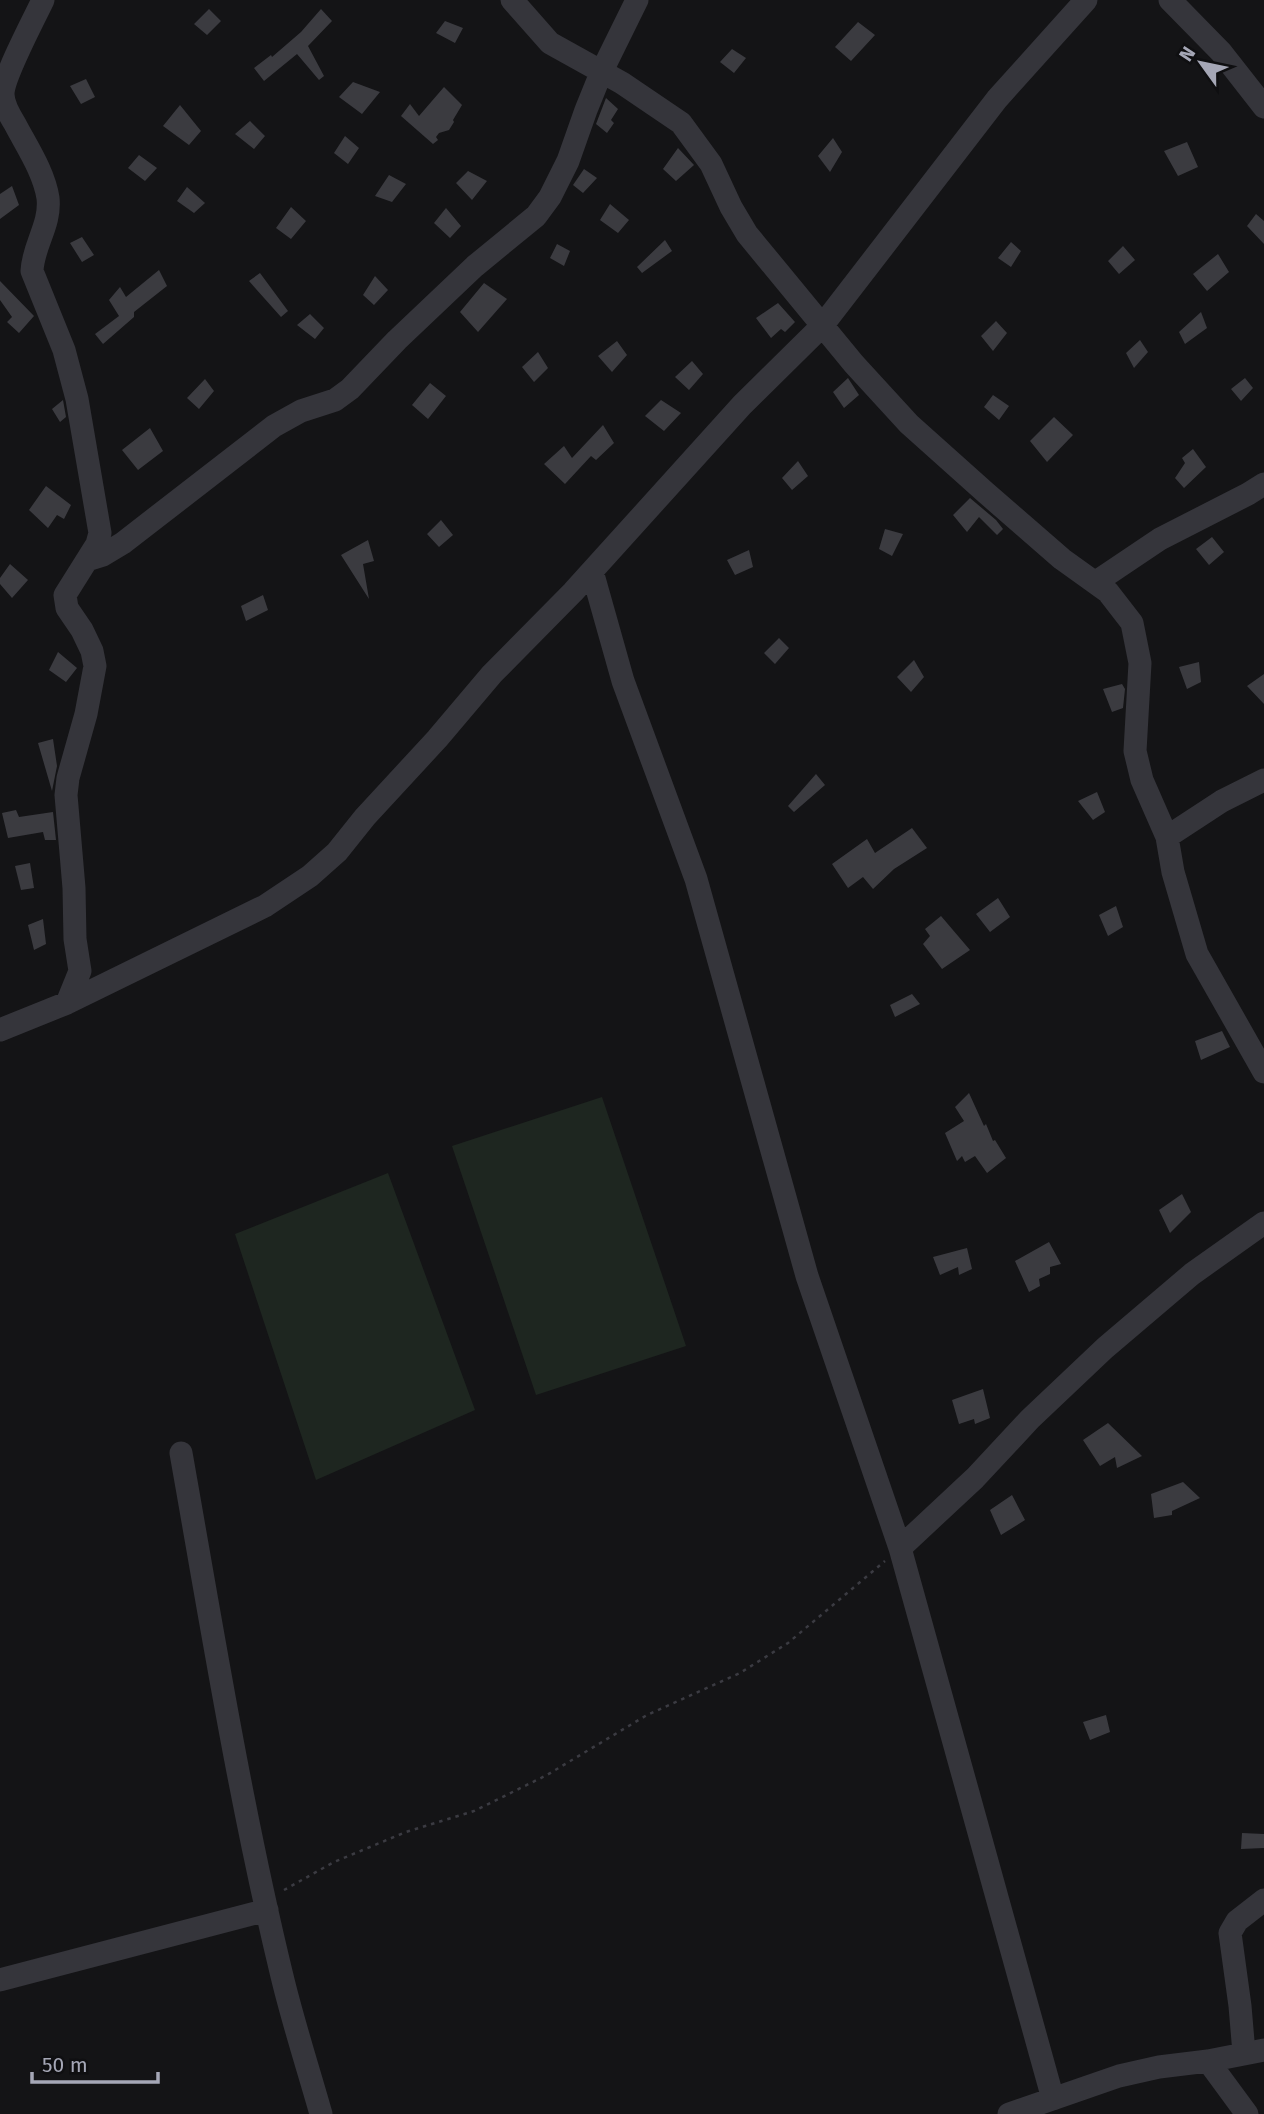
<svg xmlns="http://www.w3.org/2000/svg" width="1264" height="2114" font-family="'Fira Sans',sans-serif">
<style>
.green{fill:#1e2620}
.building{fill:#3b3b40}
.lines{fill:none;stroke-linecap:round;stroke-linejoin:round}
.path{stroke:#3b3b42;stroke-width:2.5;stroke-dasharray:3.5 5;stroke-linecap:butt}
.minor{stroke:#35353b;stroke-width:23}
</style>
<rect width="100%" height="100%" fill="#141416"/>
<!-- green -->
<path class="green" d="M 602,1097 L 686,1346 L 536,1395 L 452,1146 Z
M 388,1173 L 475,1410 L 316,1480 L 235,1234 Z"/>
<!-- building -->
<path class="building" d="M 209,9 L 221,21 L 207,35 L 194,24 Z
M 321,9 L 332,21 L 308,46 L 324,76 L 319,80 L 297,54 L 264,81 L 254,68 L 271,55 L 272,57 L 301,32 Z
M 445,21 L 463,28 L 455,43 L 436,33 Z
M 858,22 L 875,35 L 851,61 L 835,47 Z
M 732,49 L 746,58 L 734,73 L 720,62 Z
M 86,79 L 95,97 L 81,104 L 70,86 Z
M 353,82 L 380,92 L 362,114 L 339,97 Z
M 444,87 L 462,105 L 453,120 L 454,122 L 449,130 L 439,133 L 436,137 L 438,140 L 433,144 L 401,116 L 410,104 L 419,116 Z
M 606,98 L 618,109 L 611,120 L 614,123 L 607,133 L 596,124 Z
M 180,105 L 201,131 L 189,145 L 163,126 Z
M 250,121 L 265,136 L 254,149 L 235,134 Z
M 345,136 L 359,148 L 348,164 L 334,153 Z
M 833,138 L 842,152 L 830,172 L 818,156 Z
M 1187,142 L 1198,167 L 1178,176 L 1164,151 Z
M 678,148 L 694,165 L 676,181 L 663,169 Z
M 139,155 L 157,168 L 145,181 L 128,168 Z
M 584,169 L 597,178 L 583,193 L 573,185 Z
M 468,171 L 487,181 L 472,200 L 456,183 Z
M 389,175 L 406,184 L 392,202 L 375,196 Z
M 12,186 L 19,205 L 0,219 L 0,194 Z
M 187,187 L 205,203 L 194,213 L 177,201 Z
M 610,204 L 629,220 L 618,233 L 600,220 Z
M 291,207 L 306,221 L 291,239 L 276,228 Z
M 446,208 L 461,226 L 450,238 L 434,223 Z
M 1256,214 L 1264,221 L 1264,244 L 1247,226 Z
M 82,237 L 94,255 L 82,262 L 70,243 Z
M 665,240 L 672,251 L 642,273 L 637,267 Z
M 1011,242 L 1021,251 L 1011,267 L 998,258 Z
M 557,244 L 570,251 L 564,266 L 550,258 Z
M 1123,246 L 1135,260 L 1119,274 L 1108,261 Z
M 1218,254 L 1229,272 L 1207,291 L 1193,274 Z
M 159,270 L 167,286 L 134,312 L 134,317 L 103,344 L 95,334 L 119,316 L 109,300 L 120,287 L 126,297 Z
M 260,273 L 288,311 L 281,317 L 249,281 Z
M 375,276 L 388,290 L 374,305 L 363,295 Z
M 0,281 L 34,316 L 19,333 L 7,322 L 12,317 L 0,300 Z
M 484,283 L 507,299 L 478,332 L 460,312 Z
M 778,303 L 795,322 L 785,332 L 781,329 L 771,338 L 756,318 Z
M 1201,312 L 1207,328 L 1185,344 L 1179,332 Z
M 310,314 L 324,328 L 315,339 L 297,325 Z
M 996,321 L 1007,333 L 993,351 L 981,336 Z
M 1140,340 L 1148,352 L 1134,368 L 1126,353 Z
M 617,341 L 627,355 L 612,372 L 598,356 Z
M 538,352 L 548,368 L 534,382 L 522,367 Z
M 692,361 L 703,374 L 689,390 L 675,377 Z
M 848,378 L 859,395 L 844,408 L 833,392 Z
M 1245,378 L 1253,388 L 1241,401 L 1231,389 Z
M 205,379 L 214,391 L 199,409 L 187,398 Z
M 430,383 L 446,396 L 428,419 L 412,405 Z
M 993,395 L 1009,406 L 999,420 L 984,407 Z
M 63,400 L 66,417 L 60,422 L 52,409 Z
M 661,400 L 681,413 L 664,431 L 645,416 Z
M 1054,417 L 1073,435 L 1047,462 L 1030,441 Z
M 603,425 L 614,443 L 596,460 L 591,456 L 565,484 L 544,464 L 564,446 L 572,458 Z
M 150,428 L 163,451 L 138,470 L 122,450 Z
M 1193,449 L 1206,467 L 1184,488 L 1175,478 L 1185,463 L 1182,458 Z
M 798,461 L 808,476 L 792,490 L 782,478 Z
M 46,486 L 71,505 L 64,519 L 57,515 L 48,528 L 29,510 Z
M 970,498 L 996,520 L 1003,529 L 997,535 L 979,517 L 967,532 L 953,515 Z
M 441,520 L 453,535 L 439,547 L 427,534 Z
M 885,529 L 903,534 L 892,556 L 879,549 Z
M 1212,537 L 1224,552 L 1209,565 L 1196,549 Z
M 368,540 L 374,561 L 363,564 L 369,599 L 341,555 Z
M 749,550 L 753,567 L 735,575 L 727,560 Z
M 10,564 L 28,580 L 12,598 L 0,584 L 0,578 Z
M 263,595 L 268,610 L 246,621 L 241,606 Z
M 779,638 L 789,648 L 775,664 L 764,653 Z
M 58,652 L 77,668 L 66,682 L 49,670 Z
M 914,660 L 924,677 L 911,692 L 897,677 Z
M 1199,662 L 1201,682 L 1187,689 L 1179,667 Z
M 1264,674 L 1264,704 L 1247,686 Z
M 1122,684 L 1125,689 L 1123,708 L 1112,712 L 1103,689 Z
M 53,739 L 57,766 L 52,791 L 38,743 Z
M 816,774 L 825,785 L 794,812 L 788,806 Z
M 1097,792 L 1105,812 L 1093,820 L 1078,801 Z
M 16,810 L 19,817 L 53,812 L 56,840 L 45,840 L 43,832 L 8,838 L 2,813 Z
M 912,828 L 927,848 L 894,869 L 873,889 L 863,877 L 848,888 L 832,864 L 867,839 L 875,853 Z
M 30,863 L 34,888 L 21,890 L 15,866 Z
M 998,898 L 1010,917 L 990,932 L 976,914 Z
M 1116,906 L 1123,927 L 1108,936 L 1099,915 Z
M 941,916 L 970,950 L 942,969 L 923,944 L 930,936 L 925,929 Z
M 43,919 L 46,944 L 34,950 L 28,925 Z
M 912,994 L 920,1004 L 895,1017 L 890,1005 Z
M 1222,1031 L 1230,1047 L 1201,1060 L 1195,1041 Z
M 969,1093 L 984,1126 L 986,1124 L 993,1141 L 995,1140 L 1006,1158 L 987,1173 L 975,1156 L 965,1162 L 962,1156 L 957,1161 L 945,1133 L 964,1121 L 955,1107 Z
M 1182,1194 L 1191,1212 L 1170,1233 L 1159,1210 Z
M 1049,1242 L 1061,1264 L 1050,1267 L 1050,1274 L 1039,1279 L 1040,1286 L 1029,1292 L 1015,1261 Z
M 967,1248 L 972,1269 L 959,1275 L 958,1267 L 940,1275 L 933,1257 Z
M 983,1389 L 990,1418 L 975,1424 L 974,1419 L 959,1424 L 952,1400 Z
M 1108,1423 L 1142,1456 L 1117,1468 L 1115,1457 L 1100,1466 L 1083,1440 Z
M 1183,1482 L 1200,1498 L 1172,1511 L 1172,1515 L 1154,1518 L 1151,1494 Z
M 1012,1495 L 1025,1520 L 1001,1535 L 990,1510 Z
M 1106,1715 L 1110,1732 L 1090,1740 L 1083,1722 Z
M 1242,1833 L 1264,1834 L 1264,1848 L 1241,1849 Z"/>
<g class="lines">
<!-- path -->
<path class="path" d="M 284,1890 L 334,1862 L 406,1832 L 474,1811 L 547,1775 L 647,1715 L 740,1673 L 788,1643 L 885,1561"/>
<!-- minor -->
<path class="minor" d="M 43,0 C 34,19 3,77 3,94 C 3,104 10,116 15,124 C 27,147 44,172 48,198 C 51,225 33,245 32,271 L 64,350 L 77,399 L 100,533 L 97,544 L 65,595 L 67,608 L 82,630 L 92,651 L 95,666 L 86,714 L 68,778 L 66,795 L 74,888 L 75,939 L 80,971 L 67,1003
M 512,0 L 550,43 L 622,83 L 681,123 L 711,164 L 731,207 L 747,234 L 854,364 L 909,424 L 985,492 L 1062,559 L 1108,592 L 1132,623 L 1140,663 L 1135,751 L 1142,780 L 1167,837 L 1173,872 L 1197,954 L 1264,1072
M 1170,0 L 1221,52 L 1264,107
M 87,560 L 103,555 L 123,543 L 274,426 L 301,411 L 335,400 L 350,389 L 397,340 L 475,266 L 536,216 L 550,197 L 568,161 L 586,110 L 601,73 L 637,0
M 592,571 L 623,681 L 696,879 L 807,1276 L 900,1548 L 1053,2099
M 1096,582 L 1160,539 L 1248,494 L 1264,484
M 1167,837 L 1222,801 L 1264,780
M 0,1030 L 67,1003 L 265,906 L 310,876 L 337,852 L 365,817 L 437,739 L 492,674 L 573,592 L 742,405 L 822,326 L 997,99 L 1086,0
M 181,1453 C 212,1628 240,1803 282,1976 C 293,2022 308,2068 321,2114
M 900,1548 L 975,1478 L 1030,1419 L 1105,1348 L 1192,1274 L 1264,1223
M 0,1980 L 267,1910
M 1244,2053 L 1240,2006 L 1230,1933 L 1237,1921 L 1264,1900
M 1208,2061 L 1247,2114
M 1009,2114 L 1119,2076 L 1159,2067 L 1208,2061 L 1264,2050"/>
</g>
<!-- north arrow -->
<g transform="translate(1201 63) rotate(303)" stroke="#0f0f11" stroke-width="5" paint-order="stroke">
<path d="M0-5L12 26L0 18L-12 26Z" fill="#a5a7b6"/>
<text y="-10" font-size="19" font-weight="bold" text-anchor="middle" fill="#a5a7b6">N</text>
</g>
<!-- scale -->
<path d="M32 2072v10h126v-10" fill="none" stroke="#a5a7b6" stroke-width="3.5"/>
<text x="42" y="2072" font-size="21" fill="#a5a7b6" stroke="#0f0f11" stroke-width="5" paint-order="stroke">50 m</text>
</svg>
